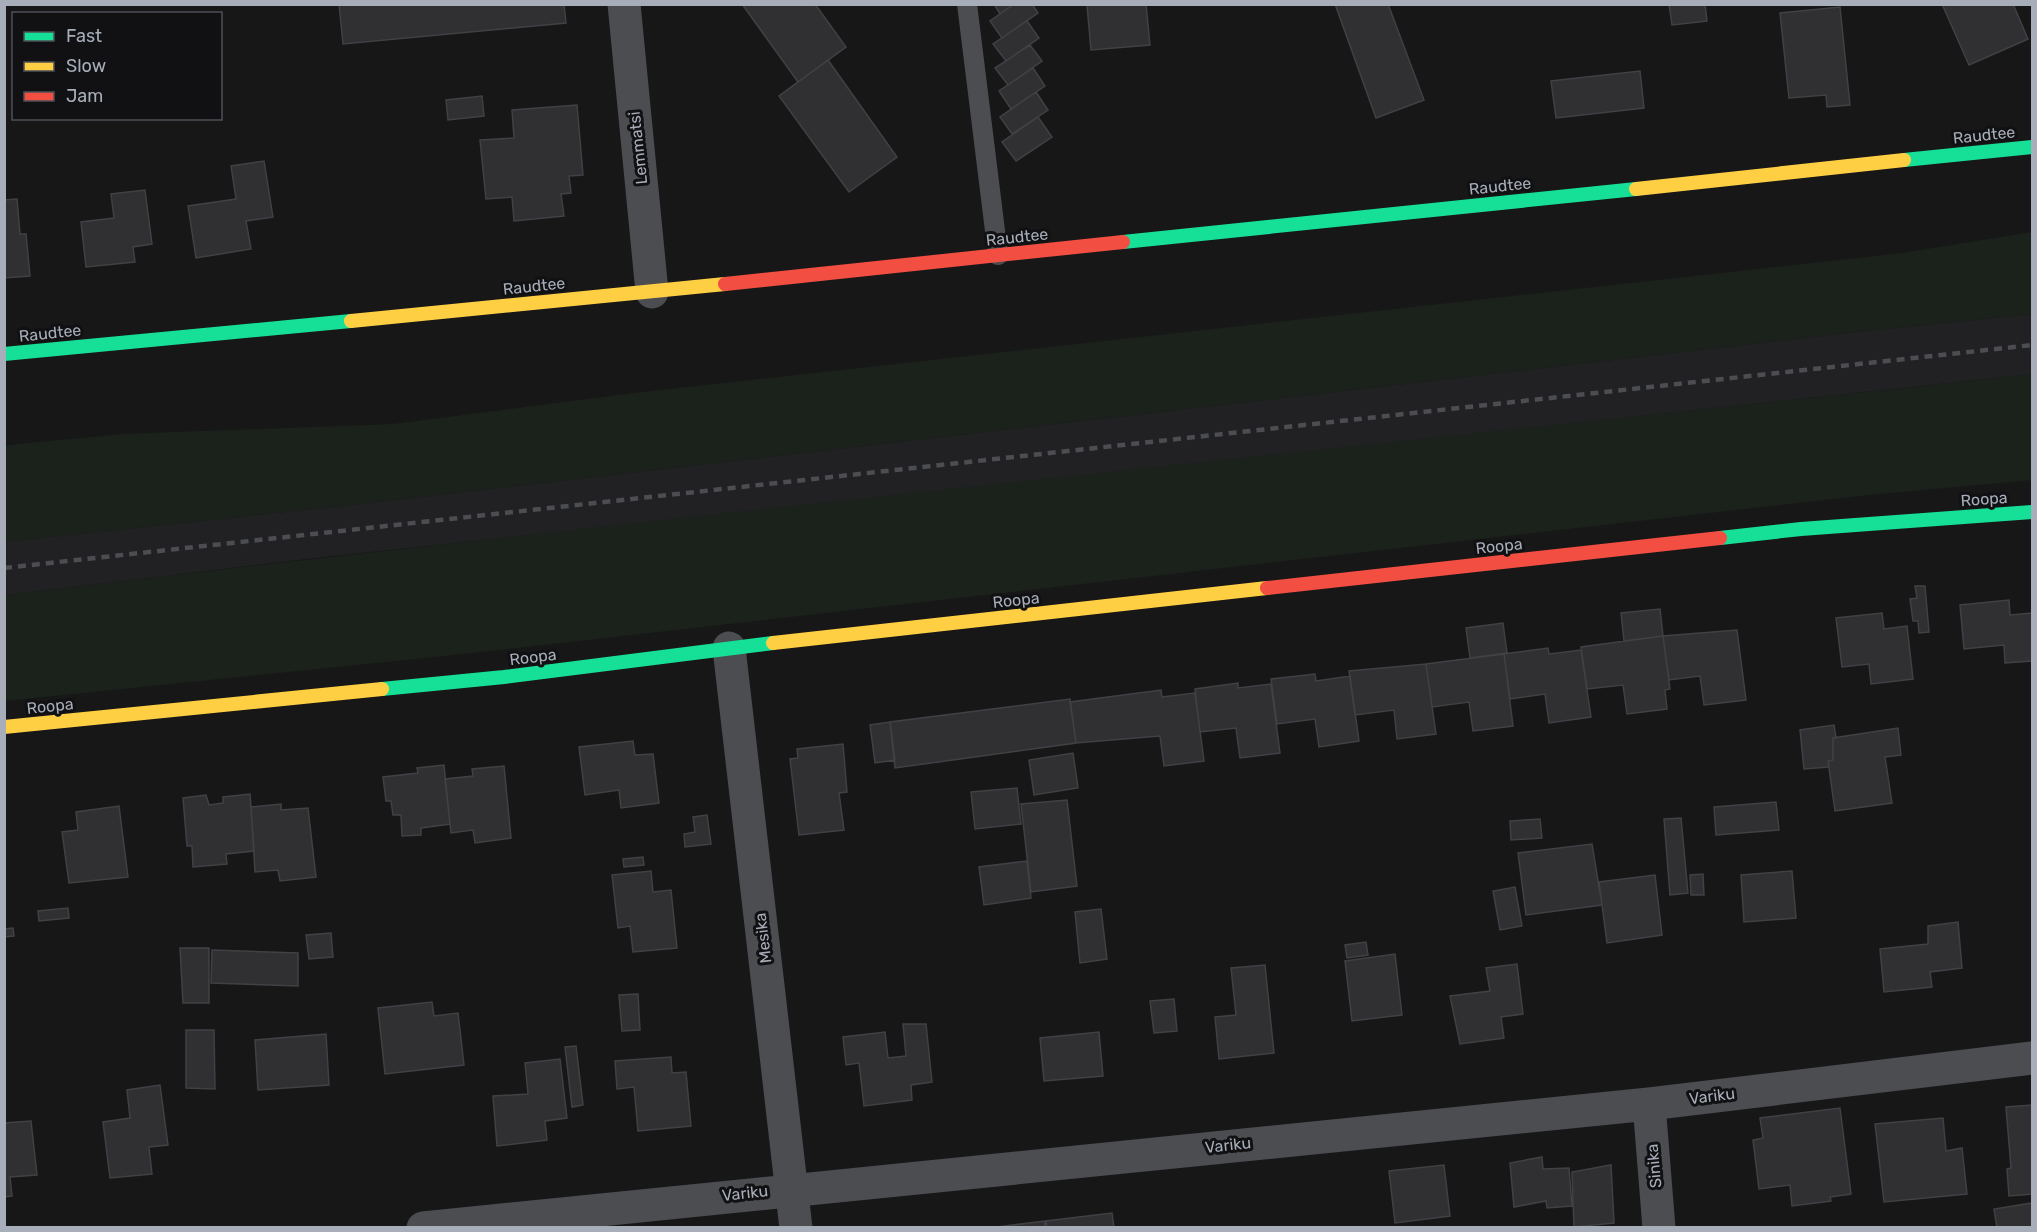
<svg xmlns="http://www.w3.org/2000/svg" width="2037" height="1232" font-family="Rubik,sans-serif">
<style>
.built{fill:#212124}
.green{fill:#1b221c}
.building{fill:#303032;stroke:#404144;stroke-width:1.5}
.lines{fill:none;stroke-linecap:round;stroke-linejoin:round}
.lane{stroke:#4b4d51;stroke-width:20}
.street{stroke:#4b4d51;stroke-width:33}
.fast{stroke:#16e098;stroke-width:14}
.slow{stroke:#ffcf43;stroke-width:14}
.jam{stroke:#f24e42;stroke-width:14}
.rail{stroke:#4b4d50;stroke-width:4.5;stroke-dasharray:8 6;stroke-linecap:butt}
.labels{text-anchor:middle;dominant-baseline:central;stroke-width:6;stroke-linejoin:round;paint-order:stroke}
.street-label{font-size:16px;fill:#a8aeb9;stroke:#111114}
</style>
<rect width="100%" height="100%" fill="#171718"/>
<!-- built -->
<path class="built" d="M 2032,314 L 2032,374 L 315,558 L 5,595 L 4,542 L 351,505 L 1848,333 Z"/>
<!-- green -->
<path class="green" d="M 2032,232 L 2032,314 L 1848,333 L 351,505 L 5,542 L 5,446 L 18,444 L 123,434 L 393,424 L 642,392 L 1902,253 Z
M 2032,374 L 2032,480 L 1869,495 L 454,655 L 5,701 L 5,595 C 680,514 1356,447 2032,374 Z"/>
<!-- building -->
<path class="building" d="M 339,4 L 564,4 L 566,23 L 343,44 Z
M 742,4 L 815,4 L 846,47 L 798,82 Z
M 994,4 L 1014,4 L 1000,14 Z
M 1014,4 L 1032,4 L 1038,13 L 1002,38 L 990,21 Z
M 1146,4 L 1150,45 L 1091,50 L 1087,5 Z
M 1335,4 L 1388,4 L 1424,100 L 1376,118 Z
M 1669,4 L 1705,4 L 1707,21 L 1672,25 Z
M 1942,4 L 2013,4 L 2028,39 L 1969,65 Z
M 1840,7 L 1850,105 L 1827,107 L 1826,95 L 1789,98 L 1780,13 Z
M 1027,21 L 1039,38 L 1006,61 L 993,44 Z
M 1030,45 L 1042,61 L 1008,85 L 995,68 Z
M 828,60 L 897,157 L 849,192 L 779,96 Z
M 1033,68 L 1045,86 L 1011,109 L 999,91 Z
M 1640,71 L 1644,108 L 1556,118 L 1551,81 Z
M 1036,92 L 1048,110 L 1012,134 L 1000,117 Z
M 482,96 L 484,116 L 448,120 L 446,100 Z
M 577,105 L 583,175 L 569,176 L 571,193 L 561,194 L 564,216 L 514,221 L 512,197 L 486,199 L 480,140 L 514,138 L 512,110 Z
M 1038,117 L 1052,137 L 1016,161 L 1002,142 Z
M 264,161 L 273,217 L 246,221 L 251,249 L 196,258 L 188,206 L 236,199 L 231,166 Z
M 145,190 L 152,244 L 133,247 L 135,262 L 86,267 L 81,222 L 114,218 L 111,194 Z
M 17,199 L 20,234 L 26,234 L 30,276 L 4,278 L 4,200 Z
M 1915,586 L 1925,586 L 1929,632 L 1919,633 L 1918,621 L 1913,621 L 1910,599 L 1917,598 Z
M 2009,600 L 2010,615 L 2032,613 L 2032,661 L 2005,663 L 2004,645 L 1964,649 L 1960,605 Z
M 1660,609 L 1663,636 L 1624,641 L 1621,613 Z
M 1882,613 L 1884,629 L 1907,626 L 1913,679 L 1871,684 L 1869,664 L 1842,667 L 1836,618 Z
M 1503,623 L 1507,653 L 1470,658 L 1466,628 Z
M 1737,630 L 1746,700 L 1704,705 L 1700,676 L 1669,680 L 1663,636 Z
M 1663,636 L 1670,689 L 1665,690 L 1667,709 L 1627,714 L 1623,685 L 1587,689 L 1581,647 Z
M 1548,648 L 1549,654 L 1581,650 L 1591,717 L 1549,723 L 1545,694 L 1510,699 L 1504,654 Z
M 1504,654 L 1513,726 L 1473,731 L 1469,702 L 1432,707 L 1426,664 Z
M 1426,664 L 1436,734 L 1397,739 L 1394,710 L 1355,715 L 1349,671 Z
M 1315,674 L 1316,681 L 1350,676 L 1359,741 L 1319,747 L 1315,719 L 1277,724 L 1271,679 Z
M 1238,683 L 1238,688 L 1271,684 L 1280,753 L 1240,758 L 1236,728 L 1200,732 L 1195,689 Z
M 1161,690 L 1162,697 L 1195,693 L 1204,761 L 1164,766 L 1160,736 L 1076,743 L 1070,702 Z
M 1070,699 L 1076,743 L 895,768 L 890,722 Z
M 890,722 L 895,760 L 875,763 L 870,725 Z
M 1834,725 L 1836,738 L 1833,738 L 1833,760 L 1828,761 L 1829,767 L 1804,769 L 1800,730 Z
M 1898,728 L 1901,755 L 1885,757 L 1892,803 L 1835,811 L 1828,761 L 1833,760 L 1833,738 Z
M 633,741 L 635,755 L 653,754 L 659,803 L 621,808 L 619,790 L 585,795 L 579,747 Z
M 843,744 L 847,792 L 839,793 L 844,830 L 799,835 L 790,759 L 798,758 L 797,749 Z
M 1073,753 L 1078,788 L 1034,795 L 1029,760 Z
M 444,765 L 450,824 L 421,828 L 421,835 L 402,836 L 401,815 L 393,815 L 391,801 L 386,801 L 383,777 L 418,773 L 417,768 Z
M 504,766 L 511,838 L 475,843 L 473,830 L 451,833 L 445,779 L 473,776 L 472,769 Z
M 1017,788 L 1021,824 L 975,829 L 971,792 Z
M 250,794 L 254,851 L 226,854 L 227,864 L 193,867 L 192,846 L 187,846 L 183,798 L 206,795 L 209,805 L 223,803 L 223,797 Z
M 1067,800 L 1077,886 L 1031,892 L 1021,804 Z
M 1776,802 L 1779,830 L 1716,835 L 1714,807 Z
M 281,804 L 281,810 L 308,808 L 316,877 L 280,881 L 278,870 L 255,872 L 251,807 Z
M 119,806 L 128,877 L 69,883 L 62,832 L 78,830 L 76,812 Z
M 707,815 L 711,844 L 685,847 L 684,834 L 695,832 L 693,817 Z
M 1681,818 L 1688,893 L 1670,895 L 1664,819 Z
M 1540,819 L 1542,838 L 1511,840 L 1510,821 Z
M 1592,844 L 1602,905 L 1526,915 L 1518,853 Z
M 643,857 L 644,865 L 624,867 L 623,859 Z
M 1027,861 L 1031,898 L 984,905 L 979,867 Z
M 651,871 L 653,892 L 671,890 L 677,948 L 633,952 L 630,926 L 618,928 L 612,875 Z
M 1792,871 L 1796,918 L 1744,922 L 1741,875 Z
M 1703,874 L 1704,895 L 1691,895 L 1690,875 Z
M 1655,875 L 1662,935 L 1607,943 L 1599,882 Z
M 1515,887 L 1522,926 L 1500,930 L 1493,891 Z
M 68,908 L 69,918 L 39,921 L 38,911 Z
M 1101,909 L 1107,959 L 1080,963 L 1075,912 Z
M 1958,922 L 1962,968 L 1930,972 L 1932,987 L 1884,992 L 1880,949 L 1928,944 L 1928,926 Z
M 13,928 L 14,936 L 4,937 L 4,929 Z
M 331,933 L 333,957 L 309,959 L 306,935 Z
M 1366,942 L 1368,955 L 1347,958 L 1345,945 Z
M 180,948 L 209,948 L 209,1003 L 183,1003 Z
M 212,950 L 298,953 L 298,986 L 211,983 Z
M 1395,954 L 1402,1015 L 1352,1021 L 1345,961 Z
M 1517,964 L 1523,1014 L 1501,1017 L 1504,1038 L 1460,1044 L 1450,996 L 1490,991 L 1486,968 Z
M 1265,965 L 1274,1053 L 1219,1059 L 1215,1017 L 1236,1015 L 1231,968 Z
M 638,994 L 640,1030 L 622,1031 L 619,995 Z
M 1174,999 L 1177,1031 L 1154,1033 L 1150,1001 Z
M 432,1002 L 434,1016 L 458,1013 L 464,1065 L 385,1074 L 378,1008 Z
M 903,1024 L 926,1024 L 932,1082 L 911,1085 L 912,1100 L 864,1106 L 859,1063 L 846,1065 L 843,1037 L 885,1032 L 888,1058 L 906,1056 Z
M 186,1030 L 214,1030 L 215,1089 L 186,1088 Z
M 1099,1032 L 1103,1076 L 1044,1081 L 1040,1038 Z
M 326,1034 L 329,1085 L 258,1090 L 255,1040 Z
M 576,1046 L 583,1105 L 572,1107 L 565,1047 Z
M 671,1057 L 672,1073 L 686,1072 L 691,1126 L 638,1131 L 634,1087 L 617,1089 L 615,1061 Z
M 560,1059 L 567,1118 L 545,1121 L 547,1140 L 497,1146 L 493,1096 L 528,1094 L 525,1063 Z
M 160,1085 L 168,1145 L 149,1147 L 152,1174 L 110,1178 L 103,1122 L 130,1118 L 127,1090 Z
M 2032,1105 L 2032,1194 L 2009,1196 L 2007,1169 L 2011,1168 L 2006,1107 Z
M 1840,1108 L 1851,1194 L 1830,1197 L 1831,1201 L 1792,1206 L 1790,1185 L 1759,1189 L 1753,1140 L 1763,1138 L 1760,1118 Z
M 1943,1118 L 1946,1151 L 1962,1148 L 1967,1194 L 1884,1202 L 1875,1124 Z
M 31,1121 L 37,1175 L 10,1177 L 12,1196 L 4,1197 L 4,1123 Z
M 1542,1157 L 1543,1169 L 1569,1168 L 1572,1206 L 1547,1208 L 1546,1201 L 1514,1207 L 1510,1163 Z
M 1444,1165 L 1450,1216 L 1395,1223 L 1389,1171 Z
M 1611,1165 L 1614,1223 L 1574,1227 L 1572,1172 Z
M 2032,1203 L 2032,1228 L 1997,1228 L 1994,1209 Z
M 1112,1213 L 1114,1228 L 1047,1228 L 1046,1221 Z
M 1045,1221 L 1045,1228 L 989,1228 Z"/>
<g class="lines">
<!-- lane -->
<path class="lane" d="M 967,4 L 998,255"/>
<!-- street -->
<path class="street" d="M 624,4 L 652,292
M 729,648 L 796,1228
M 1649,1104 L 1659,1228
M 423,1228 L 1649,1104 L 2032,1058"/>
<!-- fast -->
<path class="fast" d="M 1904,160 L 2032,147
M 1123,242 L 1636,189
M 4,354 L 351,321
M 1720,538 L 1801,529 L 2032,512
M 382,689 L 504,677 L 773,643"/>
<!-- slow -->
<path class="slow" d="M 1636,189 L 1904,160
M 351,321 L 725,284
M 773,643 L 1267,588
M 4,727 L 382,689"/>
<!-- jam -->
<path class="jam" d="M 725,284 L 1123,242
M 1267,588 L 1720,538"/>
<!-- rail -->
<path class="rail" d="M 4,568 L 2032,345"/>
</g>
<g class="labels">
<!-- street labels -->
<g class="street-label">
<text transform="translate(1984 135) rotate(-6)">Raudtee</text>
<text transform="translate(638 148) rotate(-96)">Lemmatsi</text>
<text transform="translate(1500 186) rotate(-6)">Raudtee</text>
<text transform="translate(1017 237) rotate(-6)">Raudtee</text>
<text transform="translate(534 286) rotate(-6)">Raudtee</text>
<text transform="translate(50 333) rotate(-6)">Raudtee</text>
<text transform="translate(1984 499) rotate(-4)">Roopa</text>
<text transform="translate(1499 546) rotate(-6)">Roopa</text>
<text transform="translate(1016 600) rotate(-6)">Roopa</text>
<text transform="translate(533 657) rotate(-7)">Roopa</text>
<text transform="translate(50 706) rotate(-6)">Roopa</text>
<text transform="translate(763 938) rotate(-97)">Mesika</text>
<text transform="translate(1712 1096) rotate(-7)">Variku</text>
<text transform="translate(1228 1145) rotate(-6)">Variku</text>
<text transform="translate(1654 1166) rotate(-95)">Sinika</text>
<text transform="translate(745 1193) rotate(-6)">Variku</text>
</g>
</g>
<!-- border -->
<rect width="2037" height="1232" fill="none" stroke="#a8aeb9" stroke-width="12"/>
<!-- legend -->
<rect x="12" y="12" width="210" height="108" fill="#111114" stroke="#4d5056" stroke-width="1.5"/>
<rect x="24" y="32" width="30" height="9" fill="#16e098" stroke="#4d5056" stroke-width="1.5"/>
<text x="66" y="42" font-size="18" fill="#a8aeb9">Fast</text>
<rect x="24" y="62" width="30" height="9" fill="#ffcf43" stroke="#4d5056" stroke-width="1.5"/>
<text x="66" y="72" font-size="18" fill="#a8aeb9">Slow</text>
<rect x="24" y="92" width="30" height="9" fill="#f24e42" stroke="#4d5056" stroke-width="1.5"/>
<text x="66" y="102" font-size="18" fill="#a8aeb9">Jam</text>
</svg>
